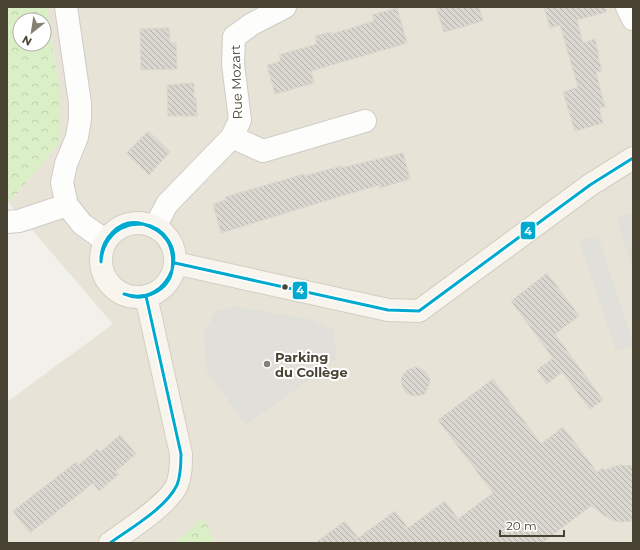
<svg xmlns="http://www.w3.org/2000/svg" width="640" height="550" font-family="Montserrat,sans-serif">
<style>
.residential{fill:#e7e3d7}
.forest{fill:url(#forest-crowns);fill-rule:evenodd}
.parking{fill:#e1dfd9}
.building{fill:url(#building-back-hatch);stroke:#dad7cf}
.lines{fill:none;stroke-linecap:round;stroke-linejoin:round}
.street-casing{stroke:#ceccc6;stroke-width:24}
.secondary-casing{stroke:#d2cec0;stroke-width:24}
.street{stroke:#fdfdfc;stroke-width:22}
.secondary{stroke:#f7f5ee;stroke-width:22}
.bus-1-casing{stroke:#fff;stroke-width:6}
.bus-1{stroke:#00a9ce;stroke-width:3}
.bus-dot{fill:#494334;stroke:#fff;stroke-width:1.5}
.poi-dot{fill:#848074;stroke:#fff;stroke-width:1.5}
.labels{text-anchor:middle;dominant-baseline:central;stroke-width:4;stroke-linejoin:round;paint-order:stroke}
.street-label{font-size:13px;fill:#494334;stroke:#fff}
.poi-label{font-size:13px;font-weight:bold;fill:#494334;stroke:#fff;text-anchor:start}
.line-badge{stroke:#fff;stroke-width:1.5}
.badge-label{font-size:11px;text-anchor:middle;font-weight:bold;fill:#fff}
</style>
<defs>
<pattern id="forest-crowns" width="20" height="18" patternUnits="userSpaceOnUse"><rect width="20" height="18" fill="#dbefc7"/><path d="M2 6a3 3 0 1 1 6 0M12 15a3 3 0 1 1 6 0" fill="none" stroke="#bdceac"/></pattern>
<pattern id="building-back-hatch" width="6" height="6" patternUnits="userSpaceOnUse"><rect width="6" height="6" fill="#dad7d0"/><path d="M-1 5l2 2M0 0l6 6M5-1l2 2" fill="none" stroke="#b3b0aa"/></pattern>
</defs>
<rect width="100%" height="100%" fill="#f2f0ea"/>
<!-- residential -->
<path class="residential" d="M 47,7 L 633,7 L 633,543 L 7,543 L 7,402 L 113,324 L 9,203 L 59,143 L 59,86 Z"/>
<!-- forest -->
<path class="forest" d="M 7,7 L 47,7 L 59,86 L 59,143 L 9,203 L 7,203 ZM 20,20 L 44,20 L 44,44 L 20,44 Z
M 204,518 L 214,543 L 174,543 Z"/>
<!-- parking -->
<path class="parking" d="M 633,212 L 633,269 L 616,218 Z
M 598,236 L 633,343 L 633,347 L 616,350 L 579,240 Z
M 233,306 L 309,319 L 333,330 L 337,359 L 246,425 L 206,370 L 204,333 L 215,312 Z"/>
<!-- building -->
<path class="building" d="M 436,7 L 479,7 L 483,21 L 444,32 Z
M 544,7 L 605,7 L 606,12 L 577,20 L 583,43 L 595,39 L 599,56 L 598,56 L 602,71 L 596,72 L 605,107 L 599,108 L 603,123 L 575,131 L 563,92 L 578,87 L 560,25 L 550,28 Z
M 397,8 L 407,43 L 311,71 L 314,83 L 275,94 L 267,65 L 281,61 L 279,55 L 317,44 L 315,36 L 331,32 L 332,34 L 374,21 L 372,15 Z
M 169,28 L 170,43 L 176,43 L 177,69 L 141,70 L 140,29 Z
M 194,83 L 194,98 L 196,98 L 197,116 L 168,116 L 167,85 Z
M 148,131 L 170,152 L 149,175 L 126,153 Z
M 403,153 L 410,179 L 380,188 L 379,185 L 321,202 L 221,233 L 213,204 L 226,200 L 225,197 L 304,174 L 305,176 L 341,166 L 341,168 Z
M 547,273 L 579,316 L 555,334 L 603,400 L 590,409 L 562,372 L 547,384 L 537,370 L 553,358 L 511,301 Z
M 416,367 L 421,369 L 426,372 L 430,379 L 429,385 L 425,394 L 416,396 L 410,395 L 405,392 L 401,382 L 402,376 L 407,370 Z
M 493,379 L 541,444 L 563,427 L 597,472 L 603,468 L 605,470 L 619,465 L 633,466 L 633,521 L 621,522 L 611,520 L 591,506 L 542,543 L 315,543 L 345,521 L 358,538 L 395,511 L 408,528 L 445,501 L 458,519 L 493,493 L 438,420 Z
M 120,435 L 136,454 L 116,471 L 119,474 L 99,491 L 93,483 L 30,533 L 13,511 L 76,462 L 79,465 L 97,449 L 100,452 Z"/>
<g class="lines">
<defs>
<path id="street" d="M 66,7 L 80,103 L 80,119 L 77,137 L 66,164 L 62,183 L 67,205
M 627,7 L 633,19
M 232,137 L 263,151 L 365,121
M 7,222 L 19,221 L 67,205 L 82,224 L 106,241
M 155,227 L 167,204 L 232,137 L 240,120 L 233,64 L 234,37 L 252,24 L 285,7"/>
<path id="secondary" d="M101 260a37 37 0 1 1 74 0a37 37 0 1 1-74 0Z
M 175,263 L 388,310 L 419,311 L 590,185 L 633,158
M 110,543 C 128,530 169,504 177,485 C 181,475 181,465 181,454 L 146,296"/>
</defs>
<!-- street casing -->
<use href="#street" class="street-casing"/>
<!-- secondary casing -->
<use href="#secondary" class="secondary-casing"/>
<!-- street -->
<use href="#street" class="street"/>
<!-- secondary -->
<use href="#secondary" class="secondary"/>
<defs>
<path id="bus-1" d="M 143,224 C 166,231 175,246 172,270
M 143,224 C 164,227 179,248 172,270
M 101,262 C 100,240 119,217 143,224
M 101,262 C 102,246 111,231 127,226 C 132,224 138,224 143,224
M 175,263 L 388,310 L 419,311 L 590,185 L 633,158
M 124,294 C 147,301 164,290 172,270
M 124,294 C 143,303 170,290 172,270
M 110,543 C 131,528 166,508 177,485 C 181,475 181,464 181,454 L 146,296"/>
</defs>
<!-- bus-1 casing -->
<use href="#bus-1" class="bus-1-casing"/>
<!-- bus-1 -->
<use href="#bus-1" class="bus-1"/>
</g>
<!-- markers -->
<circle class="bus-dot" cx="285" cy="287" r="3.5"/>
<circle class="poi-dot" cx="267" cy="364" r="4"/>
<g class="labels">
<!-- street labels -->
<g class="street-label">
<text transform="translate(236 82) rotate(-92)">Rue Mozart</text>
</g>
<!-- poi labels -->
<g class="poi-label">
<text x="275" y="357">Parking<tspan x="275" dy="15">du Collège</tspan></text>
</g>
</g>
<g class="line-badge">
<rect x="520" y="221" width="16" height="19" rx="4" fill="#00a9ce"/>
<rect x="292" y="281" width="16" height="19" rx="4" fill="#00a9ce"/>
</g>
<g class="badge-label">
<text x="528" y="235">4</text>
<text x="300" y="294">4</text>
</g>
<!-- border -->
<rect width="640" height="550" fill="none" stroke="#494334" stroke-width="16"/>
<!-- north arrow -->
<g transform="translate(32 32) rotate(210)"><circle r="19" fill="#ffffff" stroke="#b6b4ae"/>
<path d="M0-3L7 15L0 10L-7 15Z" fill="#848074"/>
<text y="-6" font-size="11" font-weight="bold" text-anchor="middle" fill="#494334">N</text>
</g>
<!-- scale -->
<path d="M500 530v6h64v-6" fill="none" stroke="#494334" stroke-width="2"/>
<text x="506" y="530" font-size="12" fill="#494334" stroke="#ffffff" stroke-width="3" paint-order="stroke">20 m</text>
</svg>
